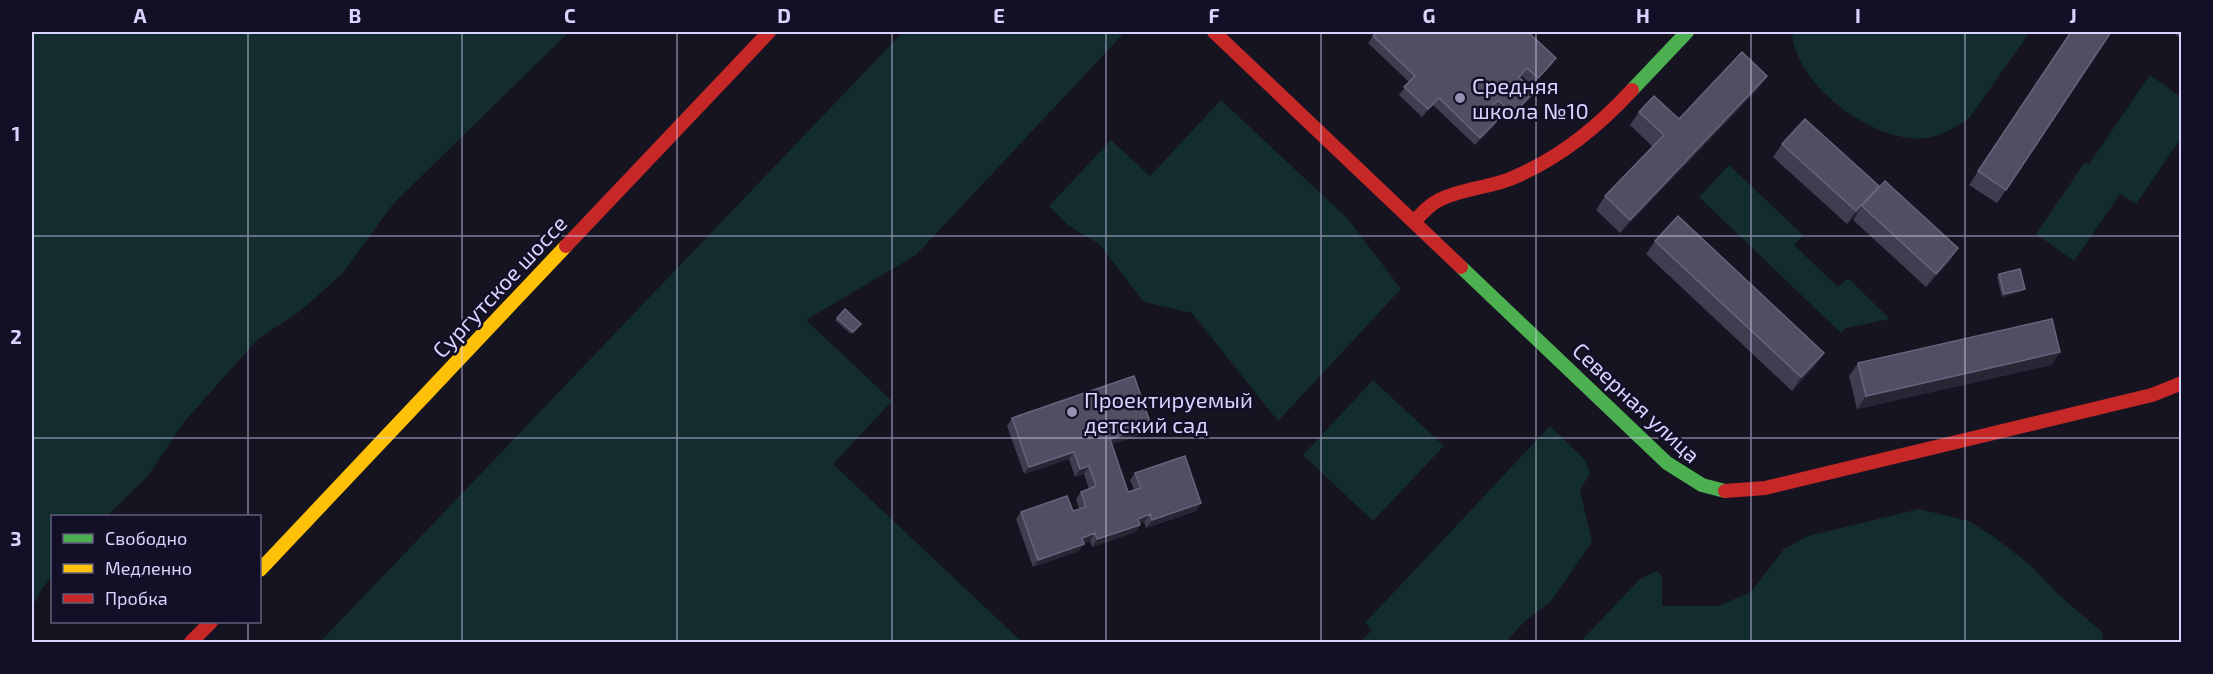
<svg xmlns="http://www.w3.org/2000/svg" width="2213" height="674" font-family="'Exo 2',sans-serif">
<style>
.green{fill:#132c2d}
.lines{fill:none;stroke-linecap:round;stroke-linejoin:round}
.fast{stroke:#4caf50;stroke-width:14}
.slow{stroke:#ffc107;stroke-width:14}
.jam{stroke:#c62828;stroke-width:14}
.wall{fill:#403d50}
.shaded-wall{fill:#282635}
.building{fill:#504e63;stroke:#66637b;stroke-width:1.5}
.grid{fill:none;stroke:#d9d4ff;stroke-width:1.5;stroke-opacity:0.55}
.poi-dot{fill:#9591b1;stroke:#130f26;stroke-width:2}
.labels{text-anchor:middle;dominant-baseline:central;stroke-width:5;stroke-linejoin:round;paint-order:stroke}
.poi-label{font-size:22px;fill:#d9d4ff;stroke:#130f26;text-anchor:start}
.street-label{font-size:22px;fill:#d9d4ff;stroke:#130f26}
.neatline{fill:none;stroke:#d9d4ff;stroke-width:2}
.grid-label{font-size:20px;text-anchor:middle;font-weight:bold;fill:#d9d4ff}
</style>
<rect width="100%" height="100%" fill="#161421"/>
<!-- green -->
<path class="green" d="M 32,32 L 569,32 L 393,204 L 342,274 L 299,312 L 258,339 L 184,422 L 148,476 L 107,516 L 52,516 L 52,576 L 41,590 L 32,609 Z
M 903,32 L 1125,32 L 916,255 L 806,320 L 892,401 L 833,464 L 1022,642 L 320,642 Z
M 1792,32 L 2030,32 L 1970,117 C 1958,127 1941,136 1925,138 C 1874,144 1794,84 1792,32 Z
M 2150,75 L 2181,97 L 2181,138 L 2136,204 L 2120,194 L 2074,261 L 2036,234 L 2085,162 L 2089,164 Z
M 1221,100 L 1348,219 L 1401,289 L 1278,421 L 1192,313 L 1144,302 L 1099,244 L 1069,226 L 1049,206 L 1111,140 L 1150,176 Z
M 1729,165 L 1803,235 L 1794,245 L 1838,287 L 1848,278 L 1890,319 L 1846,328 L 1841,333 L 1699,197 Z
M 1373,380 L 1444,446 L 1373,521 L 1303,455 Z
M 1550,426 L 1585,460 L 1590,473 L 1580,490 L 1592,542 L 1551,601 L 1524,622 L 1506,642 L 1360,642 L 1372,630 L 1365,623 Z
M 1919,509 L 1969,521 L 1994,537 L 2029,564 L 2059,595 L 2102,632 L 2103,642 L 1580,642 L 1640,579 L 1657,571 L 1662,576 L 1662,606 L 1718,606 L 1751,592 L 1784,549 L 1808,536 Z"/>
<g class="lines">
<!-- fast -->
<path class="fast" d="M 1632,90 L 1687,32
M 1461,267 L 1667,463 L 1702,485 L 1725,491"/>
<!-- slow -->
<path class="slow" d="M 260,570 L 566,246"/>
<!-- jam -->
<path class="jam" d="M 1214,32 L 1461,267
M 1415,221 C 1422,213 1429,205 1439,200 C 1460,189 1487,188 1510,179 C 1557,160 1597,128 1632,90
M 566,246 L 769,32
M 1725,491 L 1765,488 L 2152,395 L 2182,383
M 191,642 L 211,622"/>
</g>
<!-- wall -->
<path class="wall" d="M 2070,32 L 2006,190 L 1997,203 L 1969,185 Z
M 2171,32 L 2181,32 L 2181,38 Z
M 1373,36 L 1556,58 L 1551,66 L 1532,85 L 1522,76 L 1519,78 L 1529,99 L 1508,121 L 1493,107 L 1490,110 L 1499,118 L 1494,126 L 1475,145 L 1433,105 L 1422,117 L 1399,95 L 1409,82 L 1368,43 Z
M 1767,76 L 1758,89 L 1620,233 L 1596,210 L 1605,196 L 1653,147 L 1630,125 L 1639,112 L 1679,119 Z
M 1782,144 L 1879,186 L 1872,195 L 1958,248 L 1949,262 L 1926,287 L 1853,220 L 1859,211 L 1847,224 L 1773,157 Z
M 1655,241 L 1815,366 L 1792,391 L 1646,254 Z
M 1999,274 L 2023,291 L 2002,297 L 1997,277 Z
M 837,318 L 859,326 L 851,334 L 835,320 Z
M 2060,352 L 2051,365 L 1857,409 L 1849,376 L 1858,363 Z
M 1012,418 L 1151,425 L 1146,433 L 1112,444 L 1128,492 L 1134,490 L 1130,480 L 1135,473 L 1201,503 L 1196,511 L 1146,528 L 1144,522 L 1139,524 L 1140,525 L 1135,532 L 1092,547 L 1090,541 L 1084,543 L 1079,551 L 1033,567 L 1016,519 L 1021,512 L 1073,511 L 1079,509 L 1076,499 L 1081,492 L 1089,489 L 1084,474 L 1075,477 L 1069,459 L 1024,474 L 1007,426 Z"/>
<!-- shaded-wall -->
<path class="shaded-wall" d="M 1556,58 L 1551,66 L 1532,85 L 1538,78 Z
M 1767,76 L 1758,89 L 1620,233 L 1630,220 Z
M 1534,92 L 1529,99 L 1508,121 L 1513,114 Z
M 1439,98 L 1433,105 L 1422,117 L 1428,109 Z
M 1499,118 L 1494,126 L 1475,145 L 1480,138 Z
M 1879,186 L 1869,199 L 1847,224 L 1856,211 Z
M 1958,248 L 1949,262 L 1926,287 L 1936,274 Z
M 2025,289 L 2023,291 L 2002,297 L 2004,294 Z
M 2060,352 L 2051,365 L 1857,409 L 1866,396 Z
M 1824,353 L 1815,366 L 1792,391 L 1801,377 Z
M 1151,425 L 1146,433 L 1105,447 L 1110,439 Z
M 1074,452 L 1069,459 L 1024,474 L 1029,467 Z
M 1089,466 L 1084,474 L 1075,477 L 1080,469 Z
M 1201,503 L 1196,511 L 1146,528 L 1152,520 Z
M 1150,514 L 1144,522 L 1133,526 L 1138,519 Z
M 1140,525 L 1135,532 L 1092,547 L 1097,539 Z
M 1095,533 L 1090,541 L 1077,545 L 1082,538 Z
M 1084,544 L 1079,551 L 1033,567 L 1038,560 Z"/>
<!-- building -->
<path class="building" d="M 1377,32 L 1528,32 L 1556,58 L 1538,78 L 1527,68 L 1519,77 L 1534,92 L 1513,114 L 1498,100 L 1489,109 L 1499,118 L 1480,138 L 1439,98 L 1428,109 L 1404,87 L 1415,76 L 1373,36 Z
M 2071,32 L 2111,32 L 2006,190 L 1978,171 Z
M 1742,52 L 1767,76 L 1630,220 L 1605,196 L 1664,135 L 1639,112 L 1654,96 L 1679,119 Z
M 1805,119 L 1879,186 L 1856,211 L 1782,144 Z
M 1885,181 L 1958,248 L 1936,274 L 1862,206 Z
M 1678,216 L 1824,353 L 1801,377 L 1655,241 Z
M 2020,269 L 2025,289 L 2004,294 L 1999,274 Z
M 845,309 L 861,324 L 853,332 L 837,318 Z
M 2052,319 L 2060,352 L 1866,396 L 1858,363 Z
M 1134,376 L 1151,425 L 1110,439 L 1128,492 L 1141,488 L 1135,473 L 1185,456 L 1201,503 L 1152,520 L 1150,514 L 1138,519 L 1140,525 L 1097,539 L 1095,533 L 1082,538 L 1084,544 L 1038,560 L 1021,512 L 1067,496 L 1073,511 L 1086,507 L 1081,492 L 1096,486 L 1089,466 L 1080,469 L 1074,452 L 1029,467 L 1012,418 Z"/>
<!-- grid -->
<path class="grid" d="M 248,32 L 248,516M 462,32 L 462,642M 677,32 L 677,642M 892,32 L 892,642M 1106,32 L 1106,642M 1321,32 L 1321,642M 1536,32 L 1536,642M 1751,32 L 1751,642M 1965,32 L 1965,642M 32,236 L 2182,236M 32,438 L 2182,438M 248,622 L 248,642"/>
<!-- markers -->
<g class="poi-dot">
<circle cx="1460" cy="98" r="6"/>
<circle cx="1072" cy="412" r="6"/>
</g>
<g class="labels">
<!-- poi labels -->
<g class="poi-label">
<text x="1472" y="85">Средняя<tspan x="1472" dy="25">школа №10</tspan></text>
<text x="1084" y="399">Проектируемый<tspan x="1084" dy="25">детский сад</tspan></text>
</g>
<!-- street labels -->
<g class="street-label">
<text transform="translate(499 286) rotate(-47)">Сургутское шоссе</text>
<text transform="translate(1637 402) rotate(43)">Северная улица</text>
</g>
</g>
<!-- border -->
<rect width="2213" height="674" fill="none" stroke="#130f26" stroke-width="66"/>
<!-- legend -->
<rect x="51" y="515" width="210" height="108" fill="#130f26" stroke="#625e7d" stroke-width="1.5"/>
<rect x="63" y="534" width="30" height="9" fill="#4caf50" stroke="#625e7d" stroke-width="1.5"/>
<text x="105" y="545" font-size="18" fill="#d9d4ff">Свободно</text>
<rect x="63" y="564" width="30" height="9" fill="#ffc107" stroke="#625e7d" stroke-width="1.5"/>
<text x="105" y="575" font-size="18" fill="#d9d4ff">Медленно</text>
<rect x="63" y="594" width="30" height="9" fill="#c62828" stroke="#625e7d" stroke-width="1.5"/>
<text x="105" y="605" font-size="18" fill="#d9d4ff">Пробка</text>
<rect x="33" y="33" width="2147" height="608" class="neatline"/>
<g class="grid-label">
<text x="140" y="23">A</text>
<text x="355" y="23">B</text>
<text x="570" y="23">C</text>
<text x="784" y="23">D</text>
<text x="999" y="23">E</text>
<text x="1214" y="23">F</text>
<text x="1429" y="23">G</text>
<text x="1643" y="23">H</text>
<text x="1858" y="23">I</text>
<text x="2073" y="23">J</text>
<text x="16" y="141">1</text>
<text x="16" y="344">2</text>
<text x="16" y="546">3</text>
</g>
</svg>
